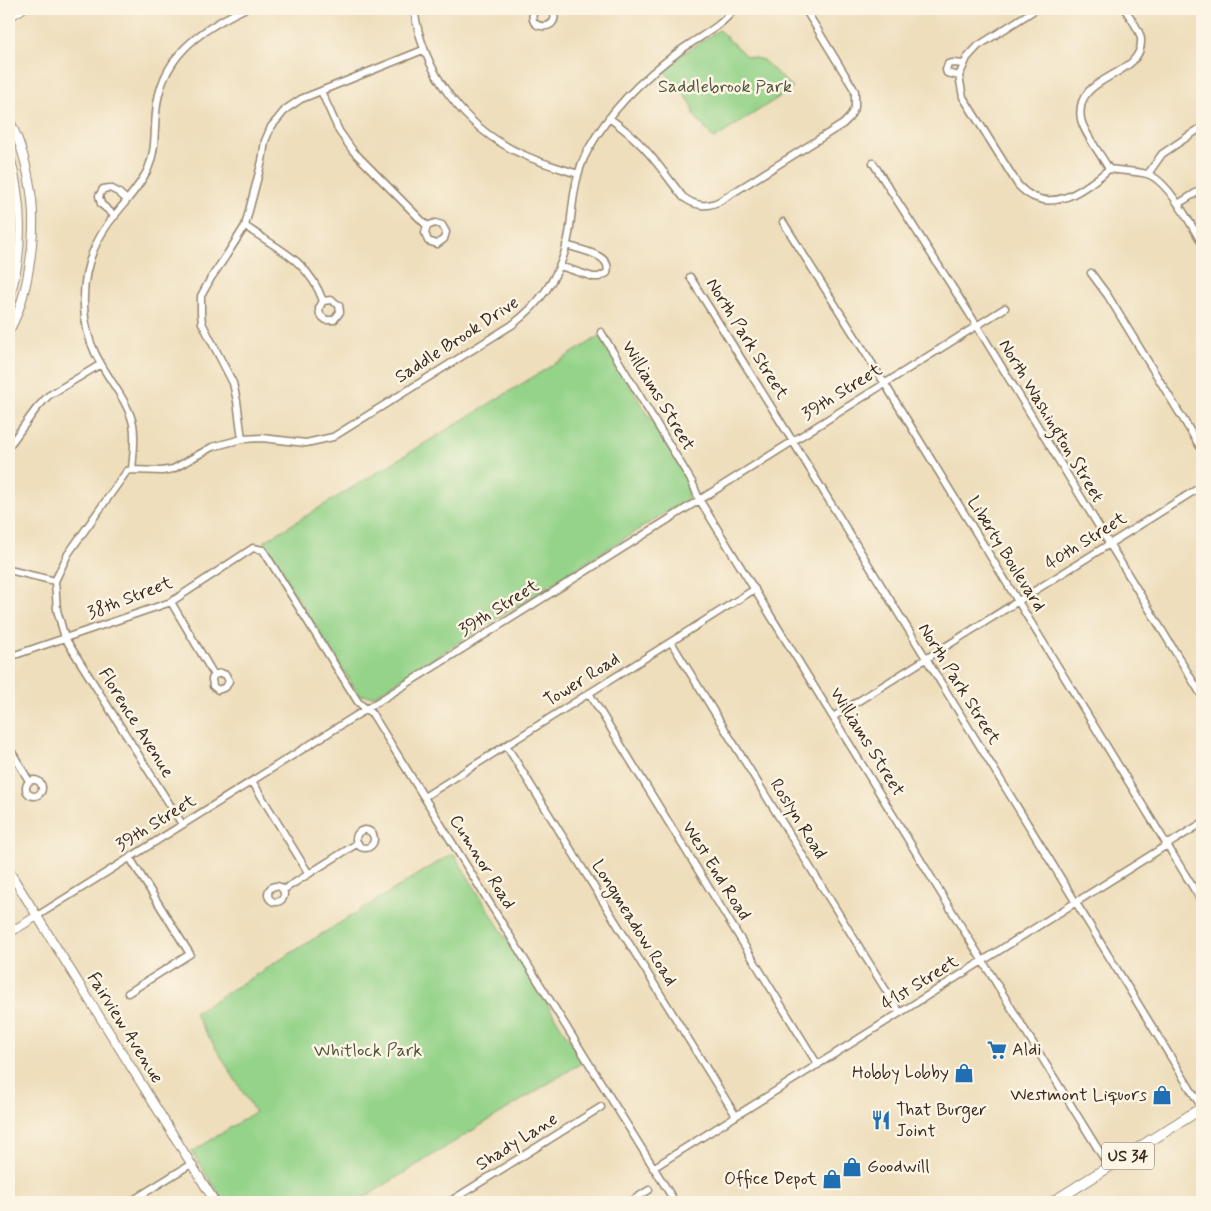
<svg xmlns="http://www.w3.org/2000/svg" width="1211" height="1211" font-family="Mynerve,sans-serif">
<style>
.green{fill:#94d389;stroke:#687e54}
.lines{fill:none;stroke-linecap:round;stroke-linejoin:round}
.minor-casing{stroke:#94846d;stroke-width:9}
.tertiary-casing{stroke:#94846d;stroke-width:10}
.primary-casing{stroke:#94846d;stroke-width:12}
.minor{stroke:#fff;stroke-width:6}
.tertiary{stroke:#fff;stroke-width:8}
.primary{stroke:#fff;stroke-width:10}
.labels{text-anchor:middle;dominant-baseline:central;stroke-width:5;stroke-linejoin:round;paint-order:stroke}
.shield{fill:#fcf5e5;stroke:#75675a;stroke-width:1}
.shield-label{font-size:16px;font-weight:bold;fill:#3b2a1e}
.park-label{font-size:18px;fill:#515439;stroke:#fcf5e5}
.street-label{font-size:18px;fill:#3b2a1e;stroke:#fcf5e5}
.poi-label{font-size:18px;fill:#3b2a1e;stroke:#fcf5e5;text-anchor:start}
</style>
<rect width="100%" height="100%" fill="#fcf5e5"/>
<filter id="ink" filterUnits="userSpaceOnUse"><feTurbulence type="fractalNoise" baseFrequency=".02" numOctaves="2"/><feDisplacementMap in="SourceGraphic" scale="10" xChannelSelector="R" yChannelSelector="G"/><feConvolveMatrix kernelMatrix="1 2 1 2 8 2 1 2 1" color-interpolation-filters="sRGB"/></filter>
<filter id="wash" filterUnits="userSpaceOnUse"><feTurbulence type="fractalNoise" baseFrequency=".0096" numOctaves="4" result="noise"/><feDisplacementMap in="SourceGraphic" scale="20" xChannelSelector="R" yChannelSelector="G"/><feGaussianBlur stdDeviation="1.12" result="paint"/><feColorMatrix in="noise" values="0 0 0 0 0 0 0 0 0 0 0 0 0 0 0 0 0 1.4 0 .05"/><feComposite in="paint" operator="in"/></filter>
<g filter="url(#wash)">
<rect width="100%" height="100%" fill="#eedebc"/>
<!-- green -->
<path class="green" d="M 719,30 L 746,56 L 763,60 L 793,88 L 714,139 L 694,115 L 691,103 L 662,68 Z
M 600,336 L 688,480 L 687,499 L 374,696 L 359,695 L 267,549 L 265,541 Z
M 453,853 L 583,1062 L 357,1202 L 224,1202 L 192,1152 L 255,1112 L 194,1013 Z"/>
</g>
<g filter="url(#ink)">
<g class="lines">
<defs>
<path id="minor" d="M 414,9 C 423,72 464,129 524,155 C 541,163 560,168 578,174
M 535,9 C 522,32 565,32 552,9
M 1036,9 L 978,46 L 967,58 L 959,76 L 963,97 L 1018,185 C 1048,218 1083,191 1109,169 C 1121,171 1135,171 1147,174 C 1168,180 1191,225 1202,243
M 959,76 L 947,73 L 946,70 L 948,64 L 953,63 L 964,64
M 321,91 L 339,131 L 353,151 L 427,226 L 425,233 L 428,241 L 437,244 L 444,239 L 446,232 L 442,225 L 435,223 L 427,226
M 609,118 C 645,143 657,164 683,197 C 695,206 706,208 720,201 L 843,124 L 849,118 L 855,107 L 855,91 L 805,9
M 873,163 L 969,313 L 1202,696
M 1109,169 C 1102,156 1083,132 1081,119 C 1073,73 1144,79 1141,39 C 1140,29 1130,18 1125,9
M 1148,174 L 1162,154 L 1202,127
M 1178,204 L 1202,189
M 115,216 L 101,204 L 99,196 L 103,189 L 110,188 L 118,192 L 127,200
M 783,222 L 885,384 L 1202,902
M 245,226 C 277,249 308,259 323,301 L 319,308 L 320,315 L 326,320 L 334,320 L 340,312 L 339,305 L 331,300 L 323,301
M 560,266 L 593,277 L 599,277 L 607,273 C 613,254 579,250 566,245
M 1091,273 L 1108,296 L 1202,450
M 690,277 L 792,440 L 1202,1108
M 601,332 L 692,482 L 699,499 L 1109,1167
M 242,439 L 237,401 L 233,383 L 202,323 L 201,313 L 201,296 L 211,278 L 226,256 L 245,226 L 262,161 L 265,141 L 271,127 L 286,109 L 301,99 L 423,50
M 9,446 L 36,409 L 48,396 L 101,364 L 99,361
M 132,470 L 162,471 L 173,469 L 212,447 L 242,439 L 262,438 L 306,443 L 333,437 L 512,325 C 545,300 565,267 570,227 C 573,200 575,173 588,150 C 610,110 644,77 681,50 C 700,36 720,28 734,9
M 132,470 C 133,455 136,439 133,424 C 128,402 112,384 101,364 C 93,351 87,334 85,318 C 81,285 88,252 108,224 C 121,206 138,190 148,169 C 156,151 154,133 156,113 C 160,58 198,31 244,9
M 132,470 L 127,471 L 68,554 L 55,581 L 57,610 L 65,638 L 182,824
M 9,570 L 55,581
M 171,602 L 214,675 L 212,679 L 213,686 L 218,690 L 226,687 L 229,681 L 226,675 L 221,673 L 214,675
M 671,642 L 900,1013
M 9,657 L 171,602 L 253,548 L 263,550 L 358,702 L 373,715 L 675,1202
M 589,693 L 818,1065
M 833,717 L 1202,486
M 506,745 L 736,1116
M 9,747 L 29,781
M26 788a8 8 0 1 1 16 0a8 8 0 1 1-16 0Z
M 252,781 L 309,874
M 424,797 L 755,589
M356 839a9 9 0 1 1 18 0a9 9 0 1 1-18 0Z
M268 894a8 8 0 1 1 16 0a8 8 0 1 1-16 0Z
M 283,890 L 358,843
M 37,916 L 1005,308
M 128,993 L 190,954 L 130,858
M 653,1168 L 1202,823
M 130,1202 L 191,1164
M 449,1202 L 601,1107
M 630,1202 L 649,1190"/>
<path id="tertiary" d="M 9,17 L 22,9
M 9,119 C 21,143 29,173 32,200 C 36,238 28,298 9,331
M 9,153 C 22,198 25,252 9,298
M 9,871 L 215,1202
M 9,933 L 37,916"/>
<path id="primary" d="M 1053,1202 L 1202,1108"/>
</defs>
<!-- minor casing -->
<use href="#minor" class="minor-casing"/>
<!-- tertiary casing -->
<use href="#tertiary" class="tertiary-casing"/>
<!-- primary casing -->
<use href="#primary" class="primary-casing"/>
<!-- minor -->
<use href="#minor" class="minor"/>
<!-- tertiary -->
<use href="#tertiary" class="tertiary"/>
<!-- primary -->
<use href="#primary" class="primary"/>
</g>
</g>
<!-- icons -->
<defs>
<symbol id="supermarket-bare" viewBox="-9 -9 18 18"><path d="M-6-5.5h2.5l.6 2H6L4.5 2H-2.5L-4.4-4H-6ZM-1.5 3.2a1.3 1.3 0 1 0 .1 0ZM3 3.2a1.3 1.3 0 1 0 .1 0Z" fill="#1f6fb2" stroke="#fcf5e5" stroke-width="2.5" paint-order="stroke"/></symbol>
<symbol id="shop-bare" viewBox="-9 -9 18 18"><path d="M-5-2.5h2.3a2.7 3.5 0 0 1 5.4 0H5L5.5 6h-11ZM-1.5-2.5h3a1.5 2.3 0 0 0-3 0Z" fill="#1f6fb2" stroke="#fcf5e5" stroke-width="2.5" paint-order="stroke"/></symbol>
<symbol id="restaurant-bare" viewBox="-9 -9 18 18"><path d="M-5-6h1v4h1v-4h1v4h1v-4h1v5L-1.5 .5V6h-2V.5L-5-1ZM5-6V6H3V1.5H1.5Q1.5-4 5-6Z" fill="#1f6fb2" stroke="#fcf5e5" stroke-width="2.5" paint-order="stroke"/></symbol>
</defs>
<g fill-rule="evenodd">
<use href="#supermarket-bare" x="983" y="1036" width="28" height="28"/>
<use href="#shop-bare" x="950" y="1059" width="28" height="28"/>
<use href="#shop-bare" x="1148" y="1081" width="28" height="28"/>
<use href="#restaurant-bare" x="867" y="1106" width="28" height="28"/>
<use href="#shop-bare" x="838" y="1153" width="28" height="28"/>
<use href="#shop-bare" x="818" y="1165" width="28" height="28"/>
</g>
<g class="labels">
<!-- shield labels -->
<rect class="shield" x="1102" y="1142.5" width="52" height="27" rx="4"/>
<g class="shield-label">
<text x="1128" y="1156">US 34</text>
</g>
<!-- park labels -->
<g class="park-label">
<text x="725" y="87">Saddlebrook Park</text>
<text x="368" y="1051">Whitlock Park</text>
</g>
<!-- street labels -->
<g class="street-label">
<text transform="translate(747 339) rotate(58)">North Park Street</text>
<text transform="translate(457 340) rotate(-33)">Saddle Brook Drive</text>
<text transform="translate(842 392) rotate(-32)">39th Street</text>
<text transform="translate(658 396) rotate(59)">Williams Street</text>
<text transform="translate(1051 421) rotate(59)">North Washington Street</text>
<text transform="translate(1086 541) rotate(-32)">40th Street</text>
<text transform="translate(1006 554) rotate(58)">Liberty Boulevard</text>
<text transform="translate(130 598) rotate(-21)">38th Street</text>
<text transform="translate(499 608) rotate(-32)">39th Street</text>
<text transform="translate(582 680) rotate(-32)">Tower Road</text>
<text transform="translate(959 684) rotate(58)">North Park Street</text>
<text transform="translate(136 723) rotate(58)">Florence Avenue</text>
<text transform="translate(867 742) rotate(58)">Williams Street</text>
<text transform="translate(798 819) rotate(58)">Roslyn Road</text>
<text transform="translate(156 823) rotate(-32)">39th Street</text>
<text transform="translate(482 862) rotate(58)">Cumnor Road</text>
<text transform="translate(716 871) rotate(58)">West End Road</text>
<text transform="translate(634 923) rotate(58)">Longmeadow Road</text>
<text transform="translate(920 983) rotate(-32)">41st Street</text>
<text transform="translate(125 1028) rotate(58)">Fairview Avenue</text>
<text transform="translate(517 1142) rotate(-32)">Shady Lane</text>
</g>
<!-- poi labels -->
<g class="poi-label">
<text x="1012" y="1050">Aldi</text>
<text x="949" y="1073" text-anchor="end">Hobby Lobby</text>
<text x="1147" y="1095" text-anchor="end">Westmont Liquors</text>
<text x="896" y="1110">That Burger<tspan x="896" dy="21">Joint</tspan></text>
<text x="867" y="1167">Goodwill</text>
<text x="817" y="1179" text-anchor="end">Office Depot</text>
</g>
</g>
<!-- margin -->
<rect width="1211" height="1211" fill="none" stroke="#fcf5e5" stroke-width="30"/>
</svg>
